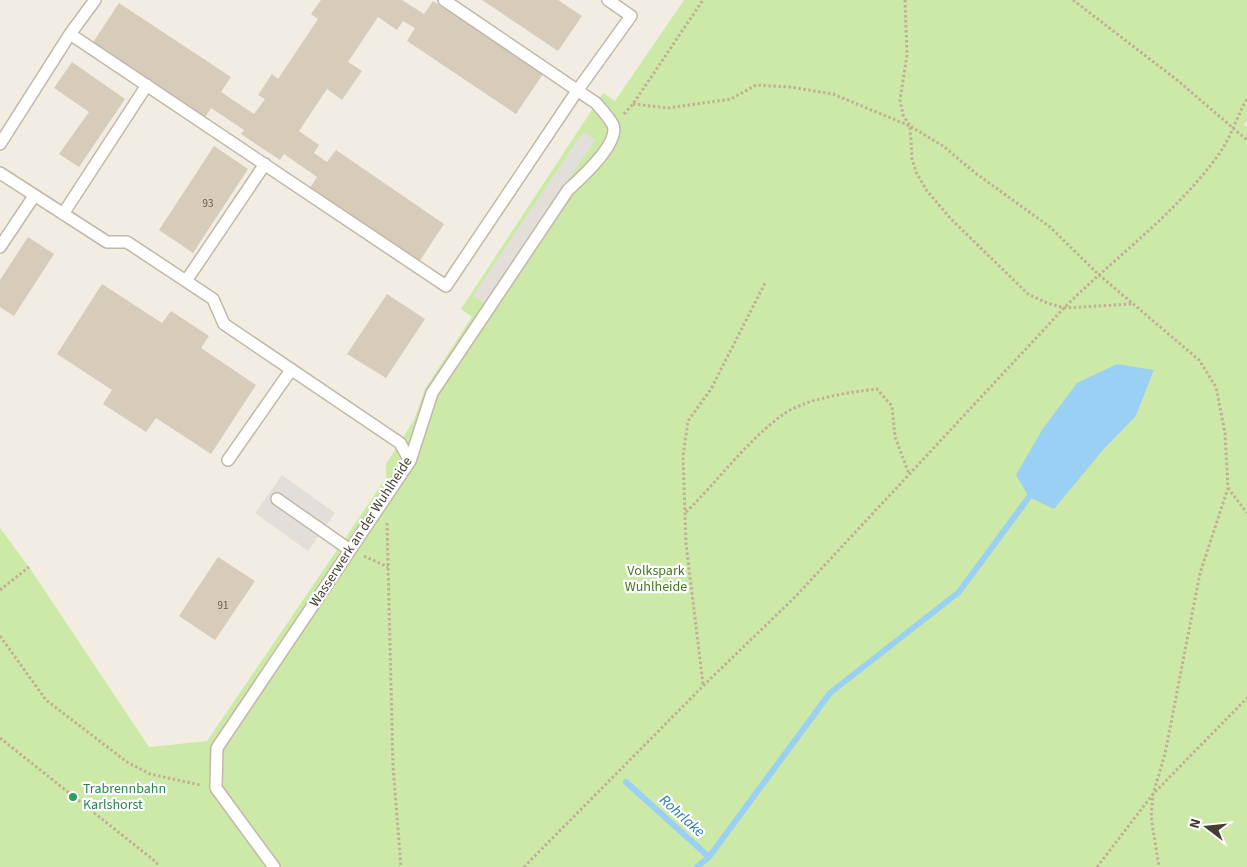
<svg xmlns="http://www.w3.org/2000/svg" width="1247" height="867" font-family="'Source Sans 3',sans-serif">
<style>
.green{fill:#cde9a8;fill-rule:evenodd}
.parking{fill:#e2dfdb}
.water{fill:#9ad0f3}
.lines{fill:none;stroke-linecap:round;stroke-linejoin:round}
.stream{stroke:#9ad0f3;stroke-width:6}
.building{fill:#d7cbba}
.service-casing{stroke:#c1b8a7;stroke-width:14}
.path{stroke:#c0b095;stroke-width:3;stroke-dasharray:2.5 2.5;stroke-linecap:butt}
.service{stroke:#fff;stroke-width:11}
.leisure-dot{fill:#2e9e5b;stroke:#fff;stroke-width:2}
.labels{text-anchor:middle;dominant-baseline:central;stroke-width:4.5;stroke-linejoin:round;paint-order:stroke}
.number-label{font-size:11px;fill:#696054}
.street-label{font-size:14px;fill:#443d32;stroke:#fff}
.park-label{font-size:14px;fill:#457823;stroke:#fff}
.leisure-label{font-size:14px;fill:#27864d;stroke:#fff;text-anchor:start}
.water-label{font-size:15px;font-style:italic;fill:#277bb4;stroke:#fff}
</style>
<rect width="100%" height="100%" fill="#f2ede2"/>
<!-- green -->
<path class="green" d="M 684,0 L 1247,0 L 1247,120 L 1244,125 L 1247,127 L 1247,867 L 0,867 L 0,528 L 29,567 L 149,747 L 207,741 L 386,478 L 386,464 L 414,420 L 425,389 L 472,317 L 461,309 L 603,93 L 615,101 ZM 1154,370 L 1136,416 L 1103,450 Z"/>
<!-- parking -->
<path class="parking" d="M 583,132 L 595,140 L 485,304 L 473,296 Z
M 282,475 L 335,513 L 308,551 L 255,513 Z"/>
<!-- water -->
<path class="water" d="M 1117,364 L 1154,370 L 1136,416 L 1103,450 L 1054,509 L 1029,497 L 1016,475 L 1042,430 L 1077,383 Z"/>
<g class="lines">
<!-- stream -->
<path class="stream" d="M 626,782 L 709,857 L 697,867
M 709,857 L 830,693 L 959,592 L 1029,497"/>
</g>
<!-- building -->
<path class="building" d="M 321,0 L 402,0 L 424,14 L 433,1 L 543,74 L 516,114 L 407,41 L 415,28 L 403,21 L 397,30 L 378,17 L 348,62 L 362,71 L 342,100 L 327,89 L 299,131 L 319,145 L 314,153 L 327,162 L 336,150 L 444,224 L 419,262 L 310,188 L 317,177 L 284,154 L 280,160 L 241,134 L 244,130 L 211,108 L 204,119 L 92,44 L 119,3 L 231,77 L 221,92 L 254,114 L 265,99 L 258,95 L 272,74 L 278,79 L 318,19 L 311,14 Z
M 482,0 L 558,0 L 582,16 L 558,51 Z
M 72,62 L 125,99 L 79,167 L 59,154 L 89,112 L 54,88 Z
M 214,146 L 248,169 L 193,253 L 159,230 Z
M 28,237 L 54,254 L 14,316 L 0,307 L 0,280 Z
M 102,284 L 162,323 L 171,311 L 209,336 L 201,348 L 256,385 L 211,454 L 156,418 L 146,432 L 103,404 L 112,390 L 57,354 Z
M 387,294 L 425,319 L 386,378 L 347,354 Z
M 218,557 L 255,581 L 215,640 L 179,616 Z"/>
<g class="lines">
<defs>
<path id="service" d="M 70,34 L 446,286 L 577,91 L 631,16 L 608,0
M 0,144 L 70,34 L 95,0
M 0,173 L 107,242 L 127,242 L 213,299 L 224,324 L 400,443 L 410,461
M 63,214 L 147,85
M 0,247 L 34,196
M 186,281 L 265,164
M 228,460 L 291,370
M 277,499 L 350,550
M 274,867 L 216,788 L 217,748 L 410,461 L 432,393 L 568,190 C 580,179 620,143 613,125 C 609,117 602,110 596,103 L 444,0"/>
</defs>
<!-- service casing -->
<use href="#service" class="service-casing"/>
<!-- path -->
<path class="path" d="M 905,0 L 907,55 L 900,100 L 903,115 L 910,126 L 943,146 L 974,172 L 1050,227 L 1098,274 L 1199,360 L 1216,387 L 1225,433 L 1228,488 L 1200,573 L 1165,754 L 1153,794 L 1151,817 L 1159,867
M 1073,0 L 1177,80 L 1247,140
M 633,104 L 668,108 L 731,99 L 756,85 L 790,87 L 833,94 L 910,126 L 912,159 L 916,172 L 927,191 L 950,218 L 1028,294 L 1047,303 L 1064,308 L 1132,304
M 624,114 L 633,104 L 703,0
M 1228,488 L 1247,513
M 686,512 C 718,481 745,443 781,416 C 802,399 850,392 877,389 L 892,406 L 895,437 L 909,474
M 387,523 L 393,766 L 401,867
M 364,556 L 388,567
M 0,590 L 29,567
M 0,636 L 46,700 L 127,762 L 150,774 L 200,785
M 703,684 L 686,544 L 683,456 L 688,421 L 711,389 L 766,281
M 0,738 L 156,862 L 159,867
M 524,867 L 704,685 L 795,597 L 1064,308 C 1116,256 1176,214 1219,154 C 1231,137 1237,116 1247,99
M 1097,867 L 1153,794 L 1247,698"/>
<!-- service -->
<use href="#service" class="service"/>
</g>
<!-- markers -->
<circle class="leisure-dot" cx="73" cy="797" r="5"/>
<g class="labels">
<!-- number labels -->
<g class="number-label">
<text x="208" y="203">93</text>
<text x="223" y="605">91</text>
</g>
<!-- street labels -->
<g class="street-label">
<text transform="translate(361 532) rotate(-57)">Wasserwerk an der Wuhlheide</text>
</g>
<!-- park labels -->
<g class="park-label">
<text x="656" y="571">Volkspark<tspan x="656" dy="16">Wuhlheide</tspan></text>
</g>
<!-- leisure labels -->
<g class="leisure-label">
<text x="83" y="789">Trabrennbahn<tspan x="83" dy="16">Karlshorst</tspan></text>
</g>
<!-- water labels -->
<g class="water-label">
<text transform="translate(682 816) rotate(42)">Rohrlake</text>
</g>
</g>
<!-- north arrow -->
<g transform="translate(1207 827) rotate(286)" stroke="#ffffff" stroke-width="4" paint-order="stroke">
<path d="M0-4L9 19L0 12L-9 19Z" fill="#443d32"/>
<text y="-8" font-size="14" font-weight="bold" text-anchor="middle" fill="#443d32">N</text>
</g>
</svg>
